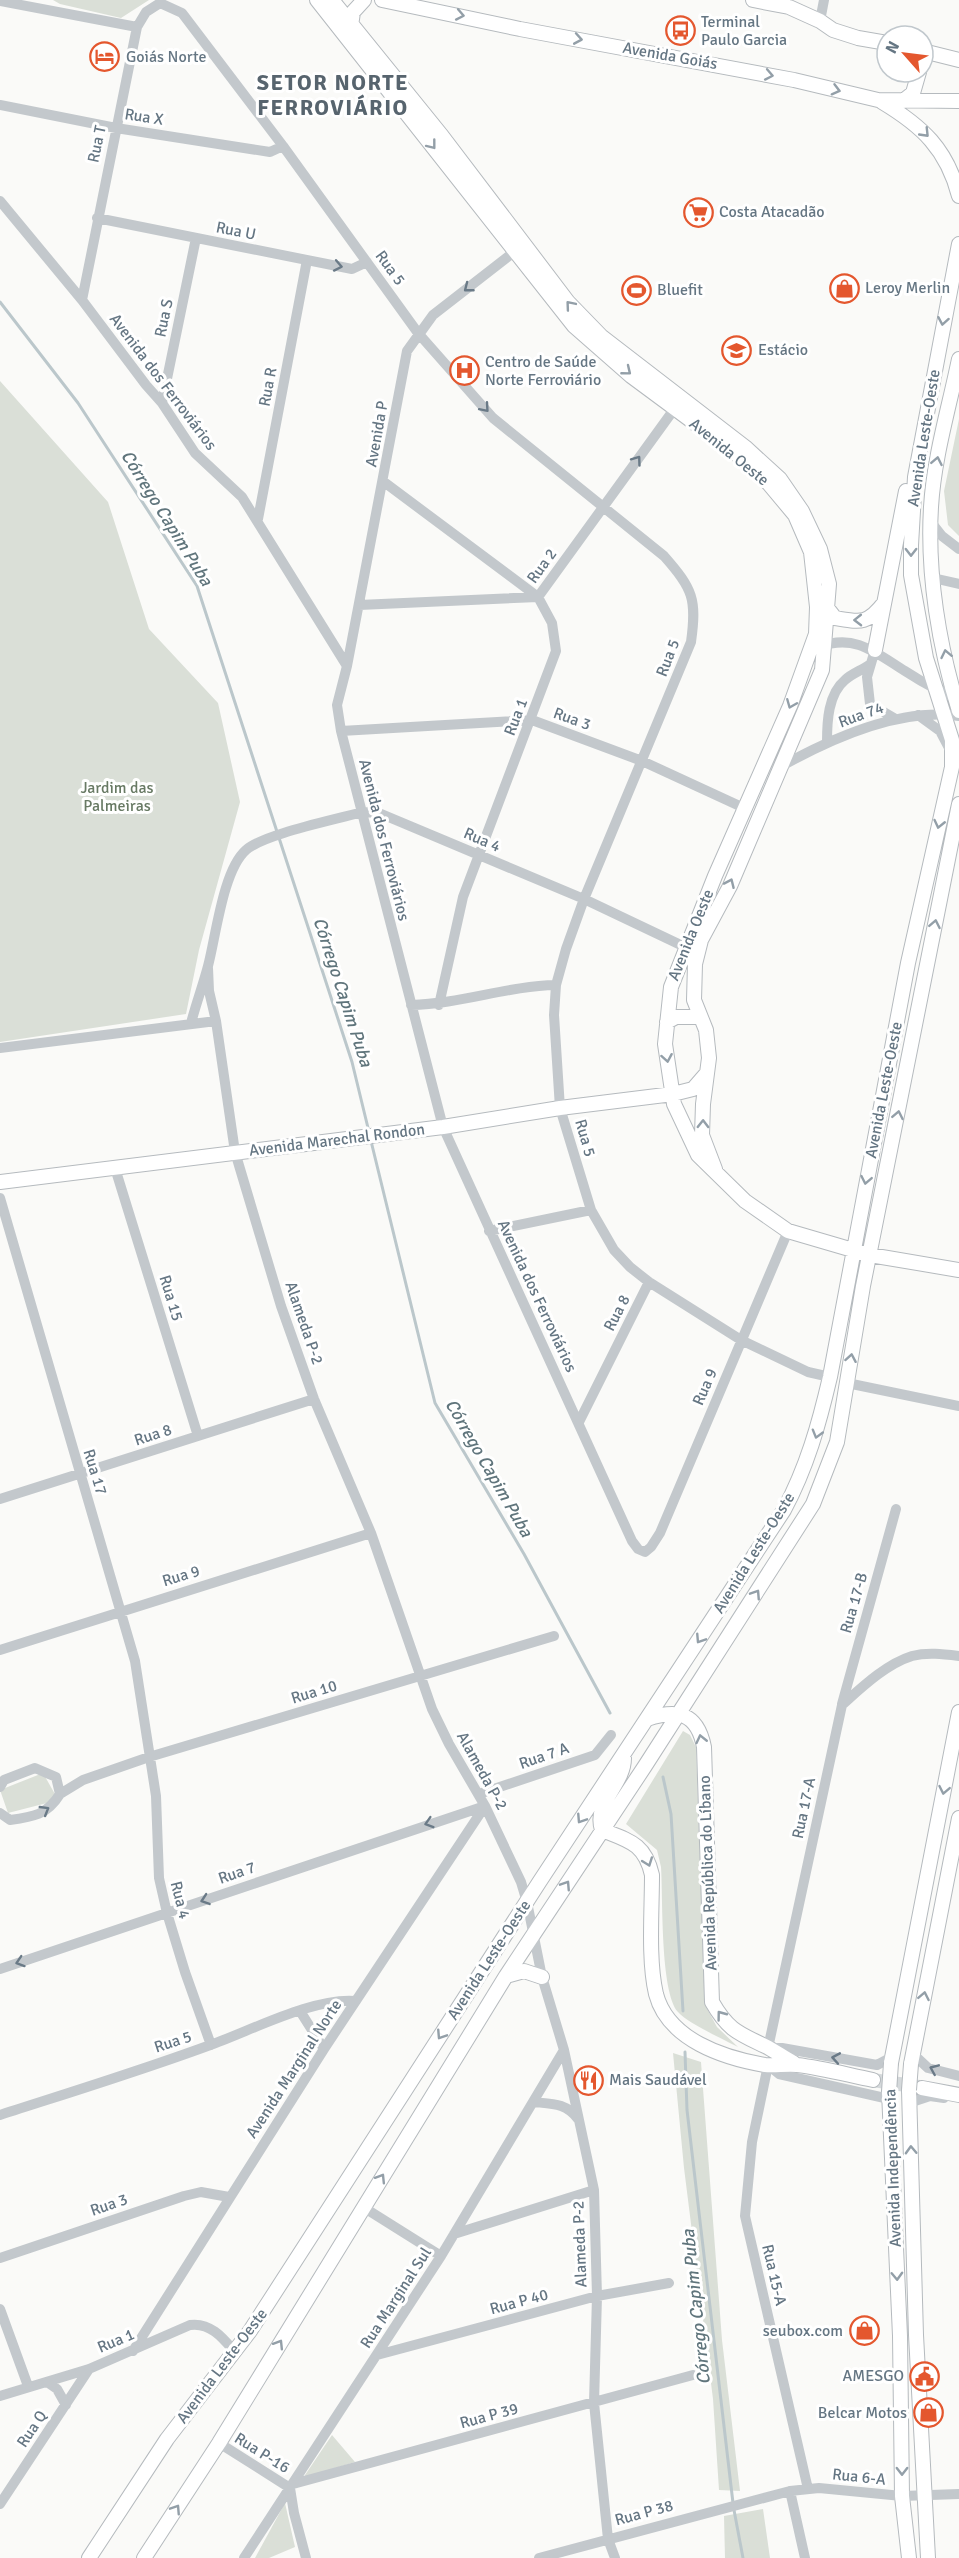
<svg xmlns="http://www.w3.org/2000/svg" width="959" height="2558" font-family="Signika,sans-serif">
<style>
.green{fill:#dadfd7}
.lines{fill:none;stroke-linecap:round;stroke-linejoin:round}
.stream{stroke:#bbc7cb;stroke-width:3}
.major-tunnel{stroke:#d5d9db;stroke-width:14;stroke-dasharray:14 7;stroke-linecap:butt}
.major-casing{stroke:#b5babe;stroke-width:16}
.minor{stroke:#c3c8cc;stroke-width:10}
.major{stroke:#fff;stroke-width:14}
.major-bridge-casing{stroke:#b5babe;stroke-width:16;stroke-linecap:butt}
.major-bridge{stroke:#fff;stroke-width:14}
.oneway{stroke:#939fa8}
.oneway2{stroke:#6a7a87}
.labels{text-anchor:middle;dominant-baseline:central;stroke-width:6;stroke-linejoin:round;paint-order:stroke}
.poi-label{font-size:16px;fill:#657683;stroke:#fff;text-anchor:start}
.street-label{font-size:16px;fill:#657683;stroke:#fff}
.park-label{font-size:16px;fill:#687a64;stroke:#fff}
.water-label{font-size:18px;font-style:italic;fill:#60757c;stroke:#fff}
.district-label{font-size:22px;font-weight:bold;letter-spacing:1.5px;fill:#57646e;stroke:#fff}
</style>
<rect width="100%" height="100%" fill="#fafaf8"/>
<!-- green -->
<path class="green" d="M 53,0 L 149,0 L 121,18 L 60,4 Z
M 0,381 L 108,502 L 149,629 L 218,703 L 240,802 L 199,950 L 186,1014 L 0,1042 Z
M 959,419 L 959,536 L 948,525 L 944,491 Z
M 683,1731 L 690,1735 L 696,1747 L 705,2005 L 717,2027 L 738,2047 C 723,2039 689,2024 678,2012 C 660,1992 663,1897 661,1867 L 657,1850 L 626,1824 Z
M 43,1773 L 56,1796 L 47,1803 L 8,1813 L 0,1790 Z
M 673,2053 L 701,2062 L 722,2340 L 740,2491 L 719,2490 L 713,2399 L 684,2168 Z
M 332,2435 L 355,2462 L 303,2478 Z
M 285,2503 L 295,2547 L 269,2558 L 255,2558 Z
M 763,2509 L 770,2558 L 725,2558 L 724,2516 Z"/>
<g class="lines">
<!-- stream -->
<path class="stream" d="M 0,302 L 78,403 L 197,586 L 352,1062 L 369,1132
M 371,1141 L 435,1403 L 524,1554 L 610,1713
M 663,1777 L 671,1814 L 683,2011
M 685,2052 L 687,2110 L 733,2503
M 734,2510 L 743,2558"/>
<!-- major-tunnel -->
<path class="major-tunnel" d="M 873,2080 L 919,2087"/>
<defs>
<path id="major" d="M 317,0 L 574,326 L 631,376 L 739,456 L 764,478 L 795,515 L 811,552 L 817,607 L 816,634 L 790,706 L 715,876 L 671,987 L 665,1044 L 674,1104 L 698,1155 L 745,1201 L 788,1231 L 870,1255 L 959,1270
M 332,0 L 442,136 L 568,302 L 601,336 L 745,447 L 780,479 L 802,511 L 820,549 L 829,584 L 822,670 L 730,886 L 701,940 L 695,964 L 694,1000 L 706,1030 L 709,1058 L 703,1104 L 702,1135 L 715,1169
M 382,0 L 520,29 L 794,80 L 878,100 L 959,101
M 753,0 L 789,7 L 820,21 L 833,30 L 858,38 L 887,43
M 351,26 L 353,12 L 364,0
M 923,51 L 959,60
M 903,101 L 913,93 L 919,72
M 882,102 C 922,126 947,149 959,196
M 959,359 C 949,408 934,457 931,507 C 927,574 939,647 959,711
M 828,609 L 835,618 C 860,622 867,625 884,603
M 875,650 L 906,491
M 667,1022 L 676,1017 L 699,1017
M 0,1182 L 443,1127 L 560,1108 L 673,1094 L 693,1089 L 706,1074
M 647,1719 C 677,1709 697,1712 704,1747 L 712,2002 C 728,2030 738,2033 765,2046 C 775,2051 784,2058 794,2063
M 624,1758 C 624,1785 593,1802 602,1830 C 630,1841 645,1844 652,1875 C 652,1911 648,1960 656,1994 C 668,2040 724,2058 765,2065 C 775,2066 786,2064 797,2065 C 823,2068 848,2075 873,2080
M 506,1976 L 524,1971 L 542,1977
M 891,2063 L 959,1712
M 911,2064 L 959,1818
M 922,2088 L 959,2095
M 909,2090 L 916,2335 L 928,2558
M 889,2092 L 900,2336 L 902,2496 L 909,2558
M 89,2558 L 167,2439 L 250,2331 L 540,1881 L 784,1510 C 807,1467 819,1424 830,1377 L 908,963 L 952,767 L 952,740 L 926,658 L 911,575 L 911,545 L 915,477 L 959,244
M 144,2558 L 219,2443 L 506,1976 L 645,1766 L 813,1504 L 837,1442 L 863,1286 L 959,804"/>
</defs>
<!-- major casing -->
<use href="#major" class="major-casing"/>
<!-- minor -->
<path class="minor" d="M 0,1 L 137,27
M 820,21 L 824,0
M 0,105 L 116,128 L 270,152 L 283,146
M 0,201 L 82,300 L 146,385 L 162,403 L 195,453 L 242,497 L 347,666
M 97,218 L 352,269 L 367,262
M 514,252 L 433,315 L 407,351 L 347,666 L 337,705 L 341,731 L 443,1127 L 632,1541 L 638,1549 L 645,1552 L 651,1547 L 660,1533 L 788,1231
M 82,300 L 137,27 L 146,12 L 160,3 L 182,13 L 283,146 L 418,333 L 493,418 L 664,556 C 693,589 697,599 691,642 L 584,899 L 566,949 L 556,985 L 554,1015 L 560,1108 L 591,1210 L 614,1250 L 630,1267 L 649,1282 L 741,1340 L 808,1372 L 830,1377
M 162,403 L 196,238
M 384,482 L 538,597 L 552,623 L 556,651 L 463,897 L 439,1005
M 258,519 L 307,260
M 931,522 L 942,536 L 959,549
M 933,578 L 959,584
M 359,605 L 538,597 L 675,408
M 819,647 C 855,633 876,653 905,671 C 922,682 939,692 959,699
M 875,650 L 867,677 L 870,704 L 894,718
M 918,715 L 940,731 L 949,748
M 341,731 L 532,720 L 642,761 L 744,808
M 827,742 C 827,722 828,694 845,680 C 851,674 862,670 869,665
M 780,767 C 830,739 900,707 959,716
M 208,968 L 209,991 L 216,1021 L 235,1152 L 281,1306 L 314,1399 L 371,1533 L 432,1709 L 449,1744 L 485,1806 L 521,1882 L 527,1902 L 542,1977 L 564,2050 L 594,2190 L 597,2296 L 594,2403 L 608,2539 L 615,2558
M 411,1005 C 461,1004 507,986 556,985
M 191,1023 C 196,1004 203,985 208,966 C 216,936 223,870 246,850 C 264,834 335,820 362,812 L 379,813 L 584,899 L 685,947
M 0,1048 L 216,1021
M 115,1168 L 198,1436
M 0,1198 L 135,1661 L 156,1796 L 159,1878 L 167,1913 L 185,1972 L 211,2045
M 489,1231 L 591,1210
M 847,1383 L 959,1406
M 579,1422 L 649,1282
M 0,1499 L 314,1399
M 0,1650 L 371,1533
M 842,1704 L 896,1509
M 0,1787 L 4,1780 L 35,1768 L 56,1777 L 60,1794 C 47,1815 33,1817 10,1820 L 0,1813
M 60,1794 L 83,1780 L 149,1757 L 554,1636
M 479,1794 L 595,1755 L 611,1735
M 0,1969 L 485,1806
M 300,2011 L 324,2049
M 913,2054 L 928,2068 L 959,2076
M 892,2057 L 877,2065 L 782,2048 L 768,2048 L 842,1705 C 861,1688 886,1664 912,1656 C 927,1652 943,1654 959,1656
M 533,2102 C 553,2104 566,2103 578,2119
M 909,2103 L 930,2096 L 944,2098
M 0,2115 C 71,2092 143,2070 213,2044 C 252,2030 315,1997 356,2001
M 363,2207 L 441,2256
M 454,2234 L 594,2190
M 0,2258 L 184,2196 L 201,2192 L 229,2197
M 0,2309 L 28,2386
M 133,2351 L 324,2049 L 485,1806
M 377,2355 L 597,2296 L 669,2283
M 47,2382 L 57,2389 L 66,2405
M 0,2396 L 89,2369 L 190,2325 C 210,2322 223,2338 234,2351
M 219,2443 L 290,2488 L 294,2513 L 306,2558
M 293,2484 L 693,2375
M 808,2489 L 745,2216 L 752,2142 L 768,2065 L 779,2074 L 889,2099
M 790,2491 L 805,2558
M 0,2504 L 89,2369
M 244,2558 L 441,2256 L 564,2050
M 539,2558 L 790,2491 L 819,2488 L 902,2496 L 959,2494"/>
<!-- major -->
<use href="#major" class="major"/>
<defs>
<path id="major-bridge" d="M 909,2090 L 911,2064
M 889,2092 L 891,2063"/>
</defs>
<!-- major-bridge casing -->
<use href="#major-bridge" class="major-bridge-casing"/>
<!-- major-bridge -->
<use href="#major-bridge" class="major-bridge"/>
</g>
<!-- one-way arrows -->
<defs><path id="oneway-chevron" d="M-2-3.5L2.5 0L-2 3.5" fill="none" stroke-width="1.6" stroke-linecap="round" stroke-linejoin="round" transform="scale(1.5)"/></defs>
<g class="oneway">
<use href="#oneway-chevron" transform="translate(460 15) rotate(11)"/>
<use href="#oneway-chevron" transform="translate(578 39) rotate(10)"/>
<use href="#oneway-chevron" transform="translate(769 75) rotate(11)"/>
<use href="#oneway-chevron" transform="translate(836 90) rotate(15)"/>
<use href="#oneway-chevron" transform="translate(925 133) rotate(46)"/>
<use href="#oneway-chevron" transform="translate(432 145) rotate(52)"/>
<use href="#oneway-chevron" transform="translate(570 305) rotate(-130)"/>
<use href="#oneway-chevron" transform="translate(943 321) rotate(100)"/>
<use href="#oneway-chevron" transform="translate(627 371) rotate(39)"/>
<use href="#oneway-chevron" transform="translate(937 461) rotate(-79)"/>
<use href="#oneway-chevron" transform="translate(911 552) rotate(90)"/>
<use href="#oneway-chevron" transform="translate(858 620) rotate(179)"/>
<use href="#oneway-chevron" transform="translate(946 654) rotate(-102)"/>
<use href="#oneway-chevron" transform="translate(791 704) rotate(112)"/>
<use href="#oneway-chevron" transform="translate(939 824) rotate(103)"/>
<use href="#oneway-chevron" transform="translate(730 883) rotate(-66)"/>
<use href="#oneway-chevron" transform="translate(935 924) rotate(-79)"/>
<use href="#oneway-chevron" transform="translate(667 1058) rotate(80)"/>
<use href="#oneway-chevron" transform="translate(898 1115) rotate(-79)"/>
<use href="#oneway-chevron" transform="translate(703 1124) rotate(-89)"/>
<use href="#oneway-chevron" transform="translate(866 1180) rotate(101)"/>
<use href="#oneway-chevron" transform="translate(851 1358) rotate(-80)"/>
<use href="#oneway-chevron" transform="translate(817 1434) rotate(106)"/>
<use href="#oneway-chevron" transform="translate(756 1594) rotate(-57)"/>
<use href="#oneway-chevron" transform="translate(700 1639) rotate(123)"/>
<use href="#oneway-chevron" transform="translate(701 1739) rotate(-103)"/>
<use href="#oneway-chevron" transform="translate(944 1790) rotate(101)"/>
<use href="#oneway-chevron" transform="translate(581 1819) rotate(123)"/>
<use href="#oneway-chevron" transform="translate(648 1862) rotate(70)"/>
<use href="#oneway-chevron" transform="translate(566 1885) rotate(-57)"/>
<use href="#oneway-chevron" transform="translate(924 1996) rotate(-79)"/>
<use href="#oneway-chevron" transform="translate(721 2015) rotate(-127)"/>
<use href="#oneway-chevron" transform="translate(441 2035) rotate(123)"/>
<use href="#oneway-chevron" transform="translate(911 2150) rotate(-92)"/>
<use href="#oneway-chevron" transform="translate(381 2178) rotate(-58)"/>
<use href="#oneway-chevron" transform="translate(897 2276) rotate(88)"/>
<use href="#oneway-chevron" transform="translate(279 2344) rotate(-58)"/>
<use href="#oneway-chevron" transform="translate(902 2471) rotate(90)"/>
<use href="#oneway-chevron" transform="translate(176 2509) rotate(-57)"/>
</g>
<g class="oneway2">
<use href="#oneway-chevron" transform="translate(338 266) rotate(11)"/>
<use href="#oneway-chevron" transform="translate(468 288) rotate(142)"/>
<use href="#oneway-chevron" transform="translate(485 408) rotate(49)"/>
<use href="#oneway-chevron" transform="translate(637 460) rotate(-54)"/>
<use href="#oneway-chevron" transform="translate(45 1810) rotate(-31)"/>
<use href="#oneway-chevron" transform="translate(429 1823) rotate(163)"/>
<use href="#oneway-chevron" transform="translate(205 1900) rotate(161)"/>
<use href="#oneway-chevron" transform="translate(20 1962) rotate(162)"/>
<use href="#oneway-chevron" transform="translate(836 2058) rotate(-170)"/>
<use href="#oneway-chevron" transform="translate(934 2069) rotate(-157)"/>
</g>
<!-- icons -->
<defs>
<symbol id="bus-ring" viewBox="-11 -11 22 22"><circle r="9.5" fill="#fff" stroke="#e4572e" stroke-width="1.5"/><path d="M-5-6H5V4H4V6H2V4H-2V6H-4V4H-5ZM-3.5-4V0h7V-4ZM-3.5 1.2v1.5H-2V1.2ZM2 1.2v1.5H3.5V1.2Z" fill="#e4572e"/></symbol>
<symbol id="hotel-ring" viewBox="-11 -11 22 22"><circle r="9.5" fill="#fff" stroke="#e4572e" stroke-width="1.5"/><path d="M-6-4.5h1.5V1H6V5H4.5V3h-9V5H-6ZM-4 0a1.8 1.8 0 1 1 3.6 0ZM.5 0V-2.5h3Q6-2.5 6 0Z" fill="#e4572e"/></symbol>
<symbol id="supermarket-ring" viewBox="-11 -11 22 22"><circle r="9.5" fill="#fff" stroke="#e4572e" stroke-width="1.5"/><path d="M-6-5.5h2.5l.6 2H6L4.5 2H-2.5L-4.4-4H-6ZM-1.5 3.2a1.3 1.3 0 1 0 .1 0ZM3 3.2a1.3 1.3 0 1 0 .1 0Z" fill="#e4572e"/></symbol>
<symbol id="shop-ring" viewBox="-11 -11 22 22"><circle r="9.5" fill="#fff" stroke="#e4572e" stroke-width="1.5"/><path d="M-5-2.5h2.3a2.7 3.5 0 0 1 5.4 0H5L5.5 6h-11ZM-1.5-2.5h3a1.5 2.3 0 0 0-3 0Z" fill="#e4572e"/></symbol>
<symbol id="stadium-ring" viewBox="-11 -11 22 22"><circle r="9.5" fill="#fff" stroke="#e4572e" stroke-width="1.5"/><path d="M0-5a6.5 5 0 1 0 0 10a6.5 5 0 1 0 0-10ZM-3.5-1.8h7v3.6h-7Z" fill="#e4572e"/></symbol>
<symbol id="university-ring" viewBox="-11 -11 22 22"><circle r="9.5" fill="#fff" stroke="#e4572e" stroke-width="1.5"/><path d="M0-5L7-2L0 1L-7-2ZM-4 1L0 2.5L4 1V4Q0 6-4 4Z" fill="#e4572e"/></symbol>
<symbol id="hospital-ring" viewBox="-11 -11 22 22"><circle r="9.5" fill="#fff" stroke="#e4572e" stroke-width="1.5"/><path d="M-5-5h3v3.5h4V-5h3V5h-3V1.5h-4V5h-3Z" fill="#e4572e"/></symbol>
<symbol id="restaurant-ring" viewBox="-11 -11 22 22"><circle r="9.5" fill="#fff" stroke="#e4572e" stroke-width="1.5"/><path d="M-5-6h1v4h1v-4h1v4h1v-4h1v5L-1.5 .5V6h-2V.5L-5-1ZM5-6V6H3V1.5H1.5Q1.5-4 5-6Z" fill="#e4572e"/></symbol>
<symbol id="civic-ring" viewBox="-11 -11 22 22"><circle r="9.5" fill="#fff" stroke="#e4572e" stroke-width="1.5"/><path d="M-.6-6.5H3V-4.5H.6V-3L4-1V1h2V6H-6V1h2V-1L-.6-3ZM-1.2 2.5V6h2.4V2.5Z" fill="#e4572e"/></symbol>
</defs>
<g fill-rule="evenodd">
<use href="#bus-ring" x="664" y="14" width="33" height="33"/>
<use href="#hotel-ring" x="88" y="40" width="33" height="33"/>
<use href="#supermarket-ring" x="682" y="196" width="33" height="33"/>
<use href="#shop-ring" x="828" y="272" width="33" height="33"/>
<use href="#stadium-ring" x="620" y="274" width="33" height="33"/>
<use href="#university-ring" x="720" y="334" width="33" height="33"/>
<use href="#hospital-ring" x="448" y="354" width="33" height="33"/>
<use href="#restaurant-ring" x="572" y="2064" width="33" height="33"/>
<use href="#shop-ring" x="848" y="2314" width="33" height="33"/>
<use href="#civic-ring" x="908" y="2360" width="33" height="33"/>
<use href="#shop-ring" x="912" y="2396" width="33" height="33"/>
</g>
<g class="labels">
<!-- poi labels -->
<g class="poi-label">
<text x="701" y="22">Terminal<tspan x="701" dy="18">Paulo Garcia</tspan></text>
<text x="126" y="57">Goiás Norte</text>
<text x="719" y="212">Costa Atacadão</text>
<text x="865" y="288">Leroy Merlin</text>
<text x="657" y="290">Bluefit</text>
<text x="758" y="350">Estácio</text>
<text x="485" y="362">Centro de Saúde<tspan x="485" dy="18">Norte Ferroviário</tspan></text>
<text x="609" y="2080">Mais Saudável</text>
<text x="843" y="2331" text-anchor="end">seubox.com</text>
<text x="904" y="2376" text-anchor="end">AMESGO</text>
<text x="907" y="2413" text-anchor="end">Belcar Motos</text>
</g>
<!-- street labels -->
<g class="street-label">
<text transform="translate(670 56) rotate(10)">Avenida Goiás</text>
<text transform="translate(144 117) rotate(9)">Rua X</text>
<text transform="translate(97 144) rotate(-78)">Rua T</text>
<text transform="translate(236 231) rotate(11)">Rua U</text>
<text transform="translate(390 268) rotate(54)">Rua 5</text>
<text transform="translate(164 318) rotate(-78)">Rua S</text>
<text transform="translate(163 382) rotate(53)">Avenida dos Ferroviários</text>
<text transform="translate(268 387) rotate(-79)">Rua R</text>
<text transform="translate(377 434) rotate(-80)">Avenida P</text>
<text transform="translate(924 438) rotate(-81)">Avenida Leste-Oeste</text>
<text transform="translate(729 452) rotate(39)">Avenida Oeste</text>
<text transform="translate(542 566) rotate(-54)">Rua 2</text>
<text transform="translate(668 658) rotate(-69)">Rua 5</text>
<text transform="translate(861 715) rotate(-20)">Rua 74</text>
<text transform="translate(516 717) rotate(-69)">Rua 1</text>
<text transform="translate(572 719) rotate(20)">Rua 3</text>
<text transform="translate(384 840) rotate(76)">Avenida dos Ferroviários</text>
<text transform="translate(482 840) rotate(23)">Rua 4</text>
<text transform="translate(691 935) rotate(-68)">Avenida Oeste</text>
<text transform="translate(884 1090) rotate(-79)">Avenida Leste-Oeste</text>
<text transform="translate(585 1138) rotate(74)">Rua 5</text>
<text transform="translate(337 1140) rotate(-7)">Avenida Marechal Rondon</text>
<text transform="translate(537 1296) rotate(65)">Avenida dos Ferroviários</text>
<text transform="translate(171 1298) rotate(73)">Rua 15</text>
<text transform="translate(617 1313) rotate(-63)">Rua 8</text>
<text transform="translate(304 1323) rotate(71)">Alameda P-2</text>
<text transform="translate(705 1387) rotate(-67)">Rua 9</text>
<text transform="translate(153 1435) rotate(-18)">Rua 8</text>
<text transform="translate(95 1472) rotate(73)">Rua 17</text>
<text transform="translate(754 1553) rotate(-58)">Avenida Leste-Oeste</text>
<text transform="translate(181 1576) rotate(-17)">Rua 9</text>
<text transform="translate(854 1603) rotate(-74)">Rua 17-B</text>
<text transform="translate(314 1692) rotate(-17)">Rua 10</text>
<text transform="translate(544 1756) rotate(-19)">Rua 7 A</text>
<text transform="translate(482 1771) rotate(61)">Alameda P-2</text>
<text transform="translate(804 1808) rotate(-78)">Rua 17-A</text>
<text transform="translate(237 1873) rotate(-19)">Rua 7</text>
<text transform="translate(708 1873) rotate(-92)">Avenida República do Líbano</text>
<text transform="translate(180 1900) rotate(76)">Rua 4</text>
<text transform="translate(489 1960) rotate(-57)">Avenida Leste-Oeste</text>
<text transform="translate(173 2042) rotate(-18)">Rua 5</text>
<text transform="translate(294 2069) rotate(-57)">Avenida Marginal Norte</text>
<text transform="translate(893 2168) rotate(-92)">Avenida Independência</text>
<text transform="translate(109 2205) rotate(-19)">Rua 3</text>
<text transform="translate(580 2244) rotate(-92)">Alameda P-2</text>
<text transform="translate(774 2275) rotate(77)">Rua 15-A</text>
<text transform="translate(396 2298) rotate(-57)">Rua Marginal Sul</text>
<text transform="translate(519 2302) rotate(-15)">Rua P 40</text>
<text transform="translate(116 2341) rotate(-23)">Rua 1</text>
<text transform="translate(222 2366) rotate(-53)">Avenida Leste-Oeste</text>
<text transform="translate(489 2416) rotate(-15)">Rua P 39</text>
<text transform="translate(32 2429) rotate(-56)">Rua Q</text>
<text transform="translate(262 2453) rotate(32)">Rua P-16</text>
<text transform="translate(859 2477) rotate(6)">Rua 6-A</text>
<text transform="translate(644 2513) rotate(-15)">Rua P 38</text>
</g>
<!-- park labels -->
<g class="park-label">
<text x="117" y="788">Jardim das<tspan x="117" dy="18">Palmeiras</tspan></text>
</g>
<!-- water labels -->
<g class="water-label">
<text transform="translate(167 518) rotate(58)">Córrego Capim Puba</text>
<text transform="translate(343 992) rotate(72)">Córrego Capim Puba</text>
<text transform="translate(489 1468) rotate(60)">Córrego Capim Puba</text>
<text transform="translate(696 2307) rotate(-96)">Córrego Capim Puba</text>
</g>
<!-- district labels -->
<g class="district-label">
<text x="333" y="82">SETOR NORTE<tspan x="333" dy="25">FERROVIÁRIO</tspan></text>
</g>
</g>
<!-- north arrow -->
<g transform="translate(905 54) rotate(298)"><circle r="28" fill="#ffffff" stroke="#c1c8cd" stroke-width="1.5"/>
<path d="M0-4.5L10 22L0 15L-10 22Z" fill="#e4572e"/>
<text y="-9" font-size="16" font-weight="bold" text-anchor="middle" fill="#657683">N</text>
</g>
</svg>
